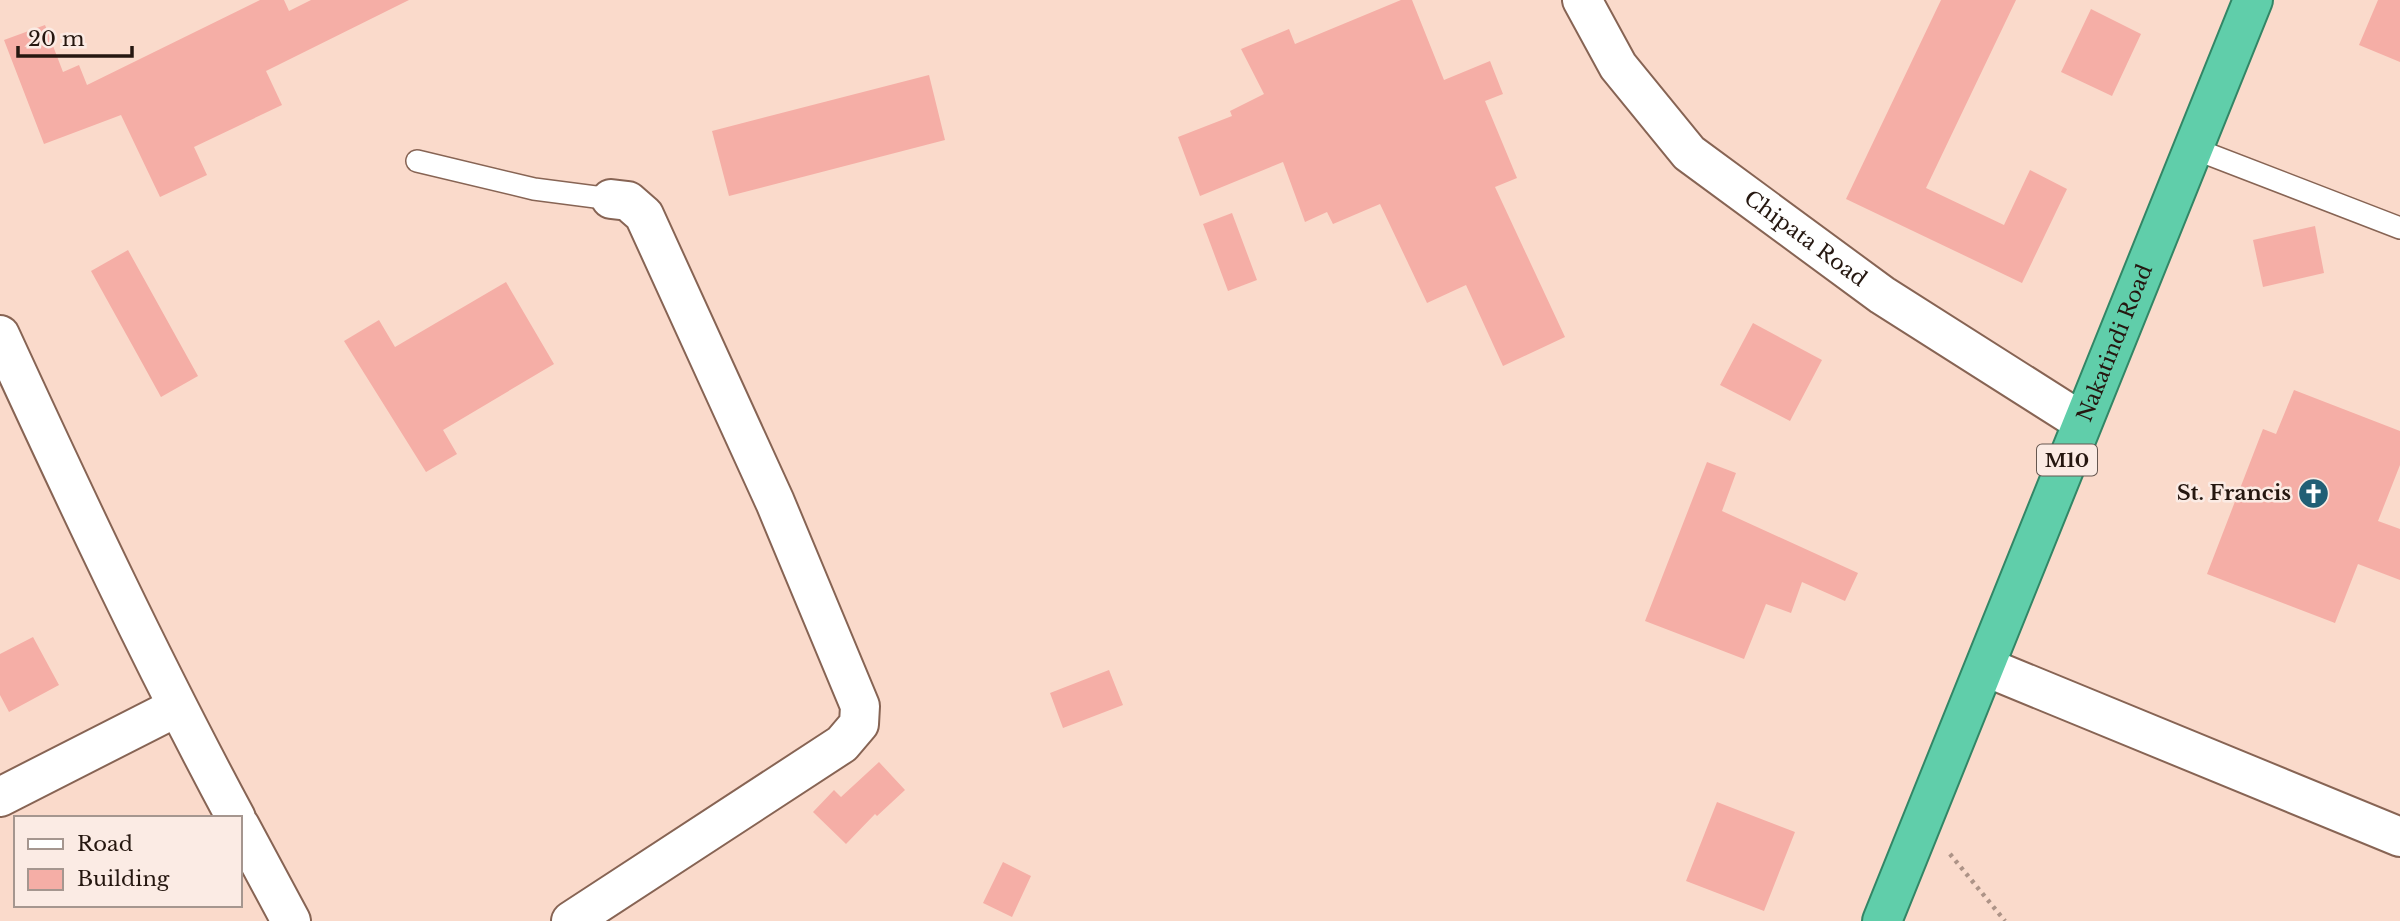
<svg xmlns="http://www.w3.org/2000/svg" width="2400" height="921" font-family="'Libre Baskerville',serif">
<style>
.building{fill:#f5aea6}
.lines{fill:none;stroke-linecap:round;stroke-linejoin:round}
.service-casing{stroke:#876454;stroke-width:24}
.minor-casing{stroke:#876454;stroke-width:42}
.tertiary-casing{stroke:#876454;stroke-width:42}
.trunk-casing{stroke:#328666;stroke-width:42}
.path{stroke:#ad9387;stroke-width:4.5;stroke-dasharray:3.5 5;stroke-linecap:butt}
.service{stroke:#fff;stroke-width:21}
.minor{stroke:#fff;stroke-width:38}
.tertiary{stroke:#fff;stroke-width:38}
.trunk{stroke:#60ceaa;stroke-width:38}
.labels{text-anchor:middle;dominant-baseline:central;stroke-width:5;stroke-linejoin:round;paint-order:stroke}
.shield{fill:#fbebe4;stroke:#655750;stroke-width:2}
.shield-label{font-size:19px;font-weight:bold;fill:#251710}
.street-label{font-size:21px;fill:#251710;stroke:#fbebe4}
.poi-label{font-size:21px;font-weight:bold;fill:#251710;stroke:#fbebe4;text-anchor:end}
</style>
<rect width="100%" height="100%" fill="#fadacb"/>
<!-- building -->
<path class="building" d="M 260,0 L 284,0 L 289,11 L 311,0 L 409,0 L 266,71 L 282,105 L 194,147 L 207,175 L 160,197 L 121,115 L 44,144 L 4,40 L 45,25 L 63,72 L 79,65 L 87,85 Z
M 1401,0 L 1412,0 L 1444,80 L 1490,61 L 1503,94 L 1485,101 L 1517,178 L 1495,187 L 1565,337 L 1503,366 L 1466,285 L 1427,303 L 1380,204 L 1333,224 L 1327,212 L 1305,222 L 1283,162 L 1200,196 L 1178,137 L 1232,116 L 1230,111 L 1264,94 L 1241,49 L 1289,29 L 1295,44 Z
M 1941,0 L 2016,0 L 1926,188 L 2004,225 L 2030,170 L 2067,189 L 2022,283 L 1846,199 Z
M 2378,0 L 2400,0 L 2400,62 L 2359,45 Z
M 2091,9 L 2141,34 L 2112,96 L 2061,72 Z
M 929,75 L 945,140 L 729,196 L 712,131 Z
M 1232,213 L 1257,280 L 1228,291 L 1203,224 Z
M 2315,226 L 2324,273 L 2263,287 L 2253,240 Z
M 128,250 L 198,376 L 161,397 L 91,271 Z
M 506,282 L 554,364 L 443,430 L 457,454 L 426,472 L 344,341 L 379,320 L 395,347 Z
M 1753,323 L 1822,360 L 1790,421 L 1720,385 Z
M 2294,390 L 2400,431 L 2400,465 L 2378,521 L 2400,529 L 2400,580 L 2358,564 L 2335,623 L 2207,574 L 2263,429 L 2276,434 Z
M 1707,462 L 1736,473 L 1722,511 L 1858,573 L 1845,601 L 1802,582 L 1791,613 L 1766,604 L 1744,659 L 1645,621 Z
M 33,637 L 59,685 L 9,712 L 0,695 L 0,654 Z
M 1109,670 L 1123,705 L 1063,728 L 1050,693 Z
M 879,762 L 905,790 L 877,816 L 875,814 L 846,844 L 813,812 L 834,790 L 841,797 Z
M 1717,802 L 1795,832 L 1764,911 L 1686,881 Z
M 1003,862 L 1031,876 L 1012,917 L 983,903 Z"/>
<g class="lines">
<defs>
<path id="service" d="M 2195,149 L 2400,228
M 417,161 L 534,189 L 611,199"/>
<path id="minor" d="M 0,335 C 75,498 151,660 236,818
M 1986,667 L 2400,837
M 0,797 L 177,707
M 240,826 L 291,921
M 571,921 L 842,744 L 859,724 L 860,706 L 775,502 L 644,215 L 628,201 L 611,199"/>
<g id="tertiary">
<path id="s1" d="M 1582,0 L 1618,66 L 1689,153 L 1882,295 L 2082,422"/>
</g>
<g id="trunk">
<path id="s2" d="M 1882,921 L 2253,0"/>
</g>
</defs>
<!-- service casing -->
<use href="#service" class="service-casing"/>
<!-- minor casing -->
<use href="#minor" class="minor-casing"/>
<!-- tertiary casing -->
<use href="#tertiary" class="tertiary-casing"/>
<!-- trunk casing -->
<use href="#trunk" class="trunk-casing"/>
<!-- path -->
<path class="path" d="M 1950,854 L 2005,921"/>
<!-- service -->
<use href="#service" class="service"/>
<!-- minor -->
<use href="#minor" class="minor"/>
<!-- tertiary -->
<use href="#tertiary" class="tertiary"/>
<!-- trunk -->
<use href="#trunk" class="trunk"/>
</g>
<!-- icons -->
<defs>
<symbol id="church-disc" viewBox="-11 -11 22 22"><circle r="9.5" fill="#215f75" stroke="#fbebe4"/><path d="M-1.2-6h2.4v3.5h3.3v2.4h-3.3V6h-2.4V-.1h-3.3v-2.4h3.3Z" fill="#fff"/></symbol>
</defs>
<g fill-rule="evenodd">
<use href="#church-disc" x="2296" y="476" width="35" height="35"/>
</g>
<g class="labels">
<!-- shield labels -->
<rect class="shield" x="2037" y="444.5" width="60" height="31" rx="5"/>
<g class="shield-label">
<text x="2067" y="460">M10</text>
</g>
<!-- street labels -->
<g class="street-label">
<text stroke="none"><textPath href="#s1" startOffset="332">Chipata Road</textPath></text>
<text stroke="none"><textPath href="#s2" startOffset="623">Nakatindi Road</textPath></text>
</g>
<!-- poi labels -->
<g class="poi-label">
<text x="2291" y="493">St. Francis</text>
</g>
</g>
<!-- legend -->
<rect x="14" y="816" width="228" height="91" fill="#fbebe4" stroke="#a5968f" stroke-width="2"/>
<rect x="28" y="839" width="35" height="10" fill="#ffffff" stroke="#a5968f" stroke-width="2"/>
<text x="77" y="851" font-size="21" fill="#251710">Road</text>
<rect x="28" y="869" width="35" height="21" fill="#f5aea6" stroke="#a5968f" stroke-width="2"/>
<text x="77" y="886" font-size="21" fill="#251710">Building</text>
<!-- scale -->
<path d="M18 46v10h114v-10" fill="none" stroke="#251710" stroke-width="3.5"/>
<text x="28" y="46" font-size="21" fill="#251710" stroke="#fbebe4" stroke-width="5" paint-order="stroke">20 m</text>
</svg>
